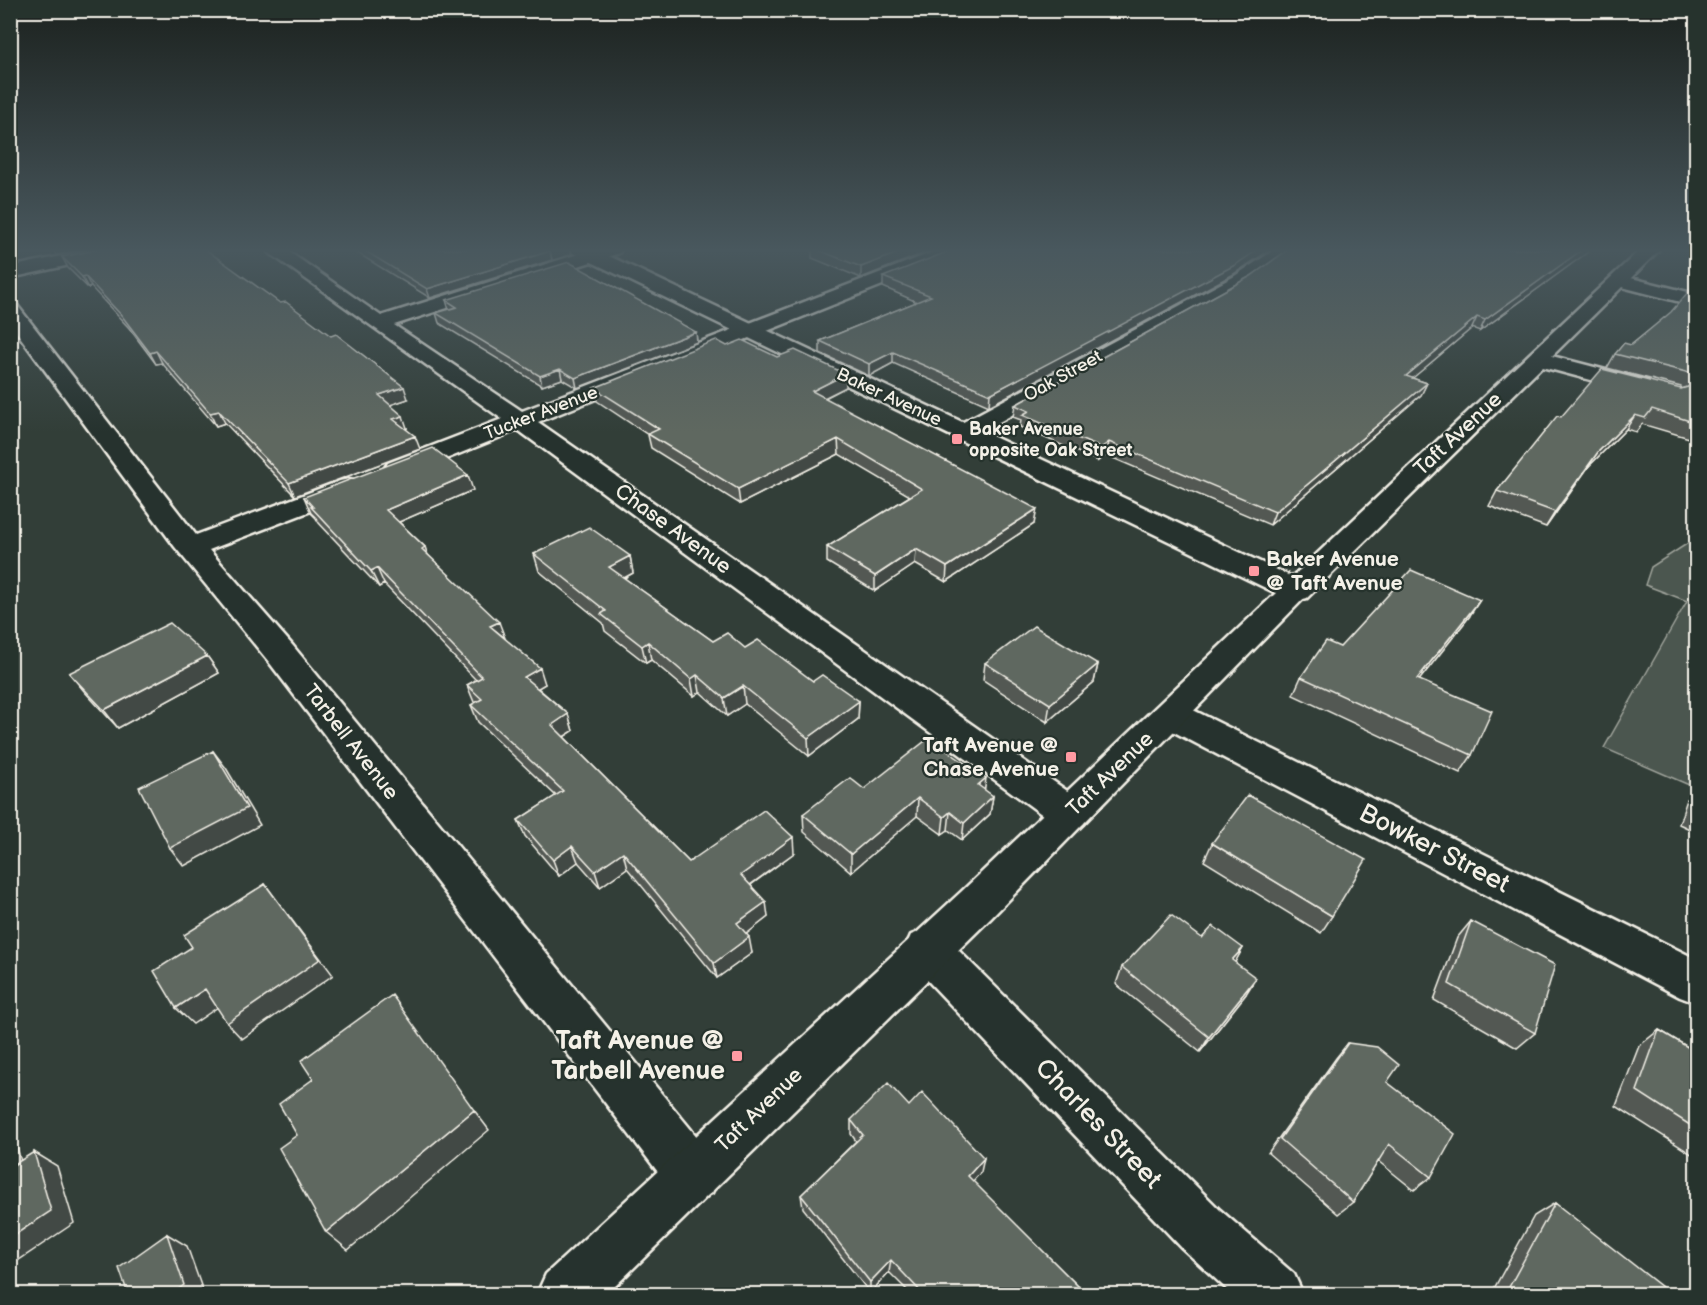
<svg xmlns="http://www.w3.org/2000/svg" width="1707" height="1305" font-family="'Balsamiq Sans',sans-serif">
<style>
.green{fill:#4c564f;stroke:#a0a49c;stroke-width:1.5}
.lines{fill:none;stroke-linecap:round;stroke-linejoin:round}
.street-casing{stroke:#f4f1e8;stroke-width:5}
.secondary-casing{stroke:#f4f1e8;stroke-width:5}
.street{fill:#26332d;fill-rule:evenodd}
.secondary{fill:#26332d;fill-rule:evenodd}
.wall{fill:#525953;stroke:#f4f1e8;stroke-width:1.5}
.shaded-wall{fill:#424944;stroke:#f4f1e8;stroke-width:1.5}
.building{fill:#5f6861;stroke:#f4f1e8;stroke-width:1.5}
.poi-dot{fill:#ff9aa2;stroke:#26332d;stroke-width:2}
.labels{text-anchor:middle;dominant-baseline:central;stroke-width:4.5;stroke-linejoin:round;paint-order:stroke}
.far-street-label{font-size:18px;fill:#f4f1e8;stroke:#26332d}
.far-poi-label{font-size:18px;font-weight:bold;fill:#f4f1e8;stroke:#26332d;text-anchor:start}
.street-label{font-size:21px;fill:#f4f1e8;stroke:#26332d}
.poi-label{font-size:21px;font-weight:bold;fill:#f4f1e8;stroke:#26332d;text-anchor:start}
.near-street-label{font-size:26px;fill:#f4f1e8;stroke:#26332d}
.near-poi-label{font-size:26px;font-weight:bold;fill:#f4f1e8;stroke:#26332d;text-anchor:end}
</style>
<rect width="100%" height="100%" fill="#323e38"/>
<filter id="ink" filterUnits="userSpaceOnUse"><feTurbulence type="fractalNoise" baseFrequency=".0167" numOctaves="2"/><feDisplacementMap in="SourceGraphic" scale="12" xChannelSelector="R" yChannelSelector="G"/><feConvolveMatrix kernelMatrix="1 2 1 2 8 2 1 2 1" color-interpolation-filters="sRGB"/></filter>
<g filter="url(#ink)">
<!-- green -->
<path class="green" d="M 1696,538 L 1696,788 L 1604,748 L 1687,601 L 1645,585 L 1651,567 Z"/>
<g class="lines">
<defs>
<path id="street" d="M 94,249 L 128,249 L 125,253 L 10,278 L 10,267 Z
M 264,249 L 285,249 L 381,316 L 594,249 L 622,249 L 619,253 L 394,325 L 522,411 L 941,249 L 966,249 L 963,253 L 538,422 L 1083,802 L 1089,813 L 1083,824 L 1069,829 L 1055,824 L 518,430 L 406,475 L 397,477 L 388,475 L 384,469 L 388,463 L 502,419 Z
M 1276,249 L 1297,249 L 1247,285 L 972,437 L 963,439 L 954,437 L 951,432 L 954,427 L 1233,277 Z
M 1641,249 L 1659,250 L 1631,278 L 1696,294 L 1696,306 L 1622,287 L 1552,356 L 1648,381 L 1651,386 L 1648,391 L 1640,393 L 1542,367 L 1307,598 L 1296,601 L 1285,598 L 1281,591 L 1285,584 Z
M 10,303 L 17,305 L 196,535 L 340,481 L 349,479 L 358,481 L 362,487 L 358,493 L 209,550 L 293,646 L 712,1155 L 719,1174 L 712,1193 L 693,1200 L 674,1193 L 269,662 L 175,547 L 10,323 Z
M 1172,702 L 1185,706 L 1696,959 L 1696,1003 L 1680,997 L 1159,724 L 1154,715 L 1159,706 Z
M 927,929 L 943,935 L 1220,1210 L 1294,1274 L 1303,1294 L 1232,1294 L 1182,1248 L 911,963 L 905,949 L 911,935 Z"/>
<path id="secondary" d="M 570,249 L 594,249 L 1307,584 L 1311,591 L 991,918 L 607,1294 L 537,1294 L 546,1274 L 961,892 L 1276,593 L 573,253 Z"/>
</defs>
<!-- street casing -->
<use href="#street" class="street-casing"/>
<!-- secondary casing -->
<use href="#secondary" class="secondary-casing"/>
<!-- street -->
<use href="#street" class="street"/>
<!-- secondary -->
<use href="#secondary" class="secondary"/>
</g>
<!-- wall -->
<path class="wall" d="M 351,249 L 547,249 L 550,251 L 552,260 L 430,298 Z
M 812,249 L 934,249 L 861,278 L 812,258 Z
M 1289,249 L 1592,249 L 1480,331 L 1472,328 L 1412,378 L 1427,383 L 1421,395 L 1270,525 L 1106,455 L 1098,461 L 1020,427 L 1021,420 L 1013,417 L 1015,405 L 1251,276 Z
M 62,257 L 408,399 L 390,405 L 407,428 L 405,429 L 420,449 L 295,496 L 225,423 L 216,426 L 162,363 L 156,364 L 129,328 L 91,287 L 88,288 L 68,268 Z
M 1696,267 L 1696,274 L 1693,273 Z
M 1232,275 L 989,406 L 893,363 L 869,376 L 820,353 L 820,341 L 917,302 L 883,287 L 883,277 Z
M 1696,281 L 1696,292 L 1691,290 Z
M 1696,293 L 1696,440 L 1642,424 L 1636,432 L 1626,429 L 1589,466 L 1546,527 L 1489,506 L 1497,491 L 1561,417 L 1682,389 L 1681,387 L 1607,368 L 1615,354 L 1631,345 Z
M 446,300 L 696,332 L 697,342 L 577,388 L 562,379 L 542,386 L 439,323 L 436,313 L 449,310 Z
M 777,357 L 846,374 L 846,387 L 825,398 L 1034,524 L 946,582 L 915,564 L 875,591 L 827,562 L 827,547 L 910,496 L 839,454 L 740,504 L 651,448 L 648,435 L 597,401 L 594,388 Z
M 473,490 L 399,522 L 425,547 L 428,555 L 504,638 L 545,684 L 538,688 L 568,714 L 573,731 L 564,737 L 689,862 L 794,853 L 751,885 L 768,917 L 746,934 L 752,953 L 717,978 L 627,868 L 600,887 L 578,862 L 559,876 L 525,836 L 518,820 L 556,796 L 478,722 L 471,705 L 475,703 L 474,702 L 467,685 L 476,680 L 384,584 L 379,587 L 319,523 L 316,518 L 311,513 L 304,497 Z
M 534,554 L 630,556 L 633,573 L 624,578 L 713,641 L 745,648 L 813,681 L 859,701 L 858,719 L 809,756 L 745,704 L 727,716 L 700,692 L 694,696 L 651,660 L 646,663 L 605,631 L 603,623 L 539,571 Z
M 1469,617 L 1419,680 L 1472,755 L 1460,773 L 1293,695 L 1301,677 L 1340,647 Z
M 207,656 L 219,673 L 118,728 L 84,691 L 69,673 Z
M 985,663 L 1098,664 L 1094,682 L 1047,722 L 983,680 Z
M 1696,781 L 1696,832 L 1679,824 L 1691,787 Z
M 864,789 L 984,790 L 993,796 L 990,814 L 962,840 L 948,830 L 942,834 L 917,816 L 851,872 L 804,832 L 803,814 Z
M 1212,843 L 1332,916 L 1321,933 L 1204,861 Z
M 1471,921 L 1535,1033 L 1517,1048 L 1434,1000 L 1457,938 Z
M 1202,938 L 1243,948 L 1235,962 L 1246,994 L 1200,1052 L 1116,984 L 1122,967 Z
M 1659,1030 L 1696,1052 L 1696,1157 L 1616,1106 L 1639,1046 Z
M 1348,1043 L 1387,1082 L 1431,1177 L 1414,1190 L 1378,1161 L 1353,1202 L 1338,1214 L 1268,1153 L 1336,1058 Z
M 909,1106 L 981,1172 L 972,1181 L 1086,1294 L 911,1294 L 889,1272 L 870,1293 L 803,1208 L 801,1195 L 856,1141 L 851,1134 L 851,1120 Z
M 1555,1203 L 1658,1294 L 1491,1294 L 1534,1216 Z"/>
<!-- shaded-wall -->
<path class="shaded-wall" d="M 53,249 L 82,249 L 56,255 Z
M 908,249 L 934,249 L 861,278 L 861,267 Z
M 1259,249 L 1271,249 L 1232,275 L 989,406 L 990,394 Z
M 1583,249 L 1592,249 L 1480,331 L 1485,320 Z
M 550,251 L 552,260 L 430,298 L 427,289 Z
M 85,276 L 91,287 L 88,288 L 82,277 Z
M 1477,317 L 1472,328 L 1401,388 L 1406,376 Z
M 696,332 L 697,342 L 577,388 L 575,378 Z
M 156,351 L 162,363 L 156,364 L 150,353 Z
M 893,352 L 893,363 L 869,376 L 869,364 Z
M 560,369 L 562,379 L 542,386 L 540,376 Z
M 846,374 L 846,387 L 812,404 L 812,391 Z
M 1427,383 L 1421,395 L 1270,525 L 1275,512 Z
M 404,387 L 408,399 L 384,407 L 379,395 Z
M 219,411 L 225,423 L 216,426 L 210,413 Z
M 1635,415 L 1626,429 L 1589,466 L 1546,527 L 1555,512 L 1598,452 Z
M 403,416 L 407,428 L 397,432 L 393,419 Z
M 415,436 L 420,449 L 295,496 L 289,483 Z
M 838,439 L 839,454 L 740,504 L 738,489 Z
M 1109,442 L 1106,455 L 1098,461 L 1101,448 Z
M 468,475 L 473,490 L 392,525 L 386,510 Z
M 1037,509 L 1034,524 L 946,582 L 947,567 Z
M 916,549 L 915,564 L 875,591 L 875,576 Z
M 630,556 L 633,573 L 613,584 L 609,567 Z
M 377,568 L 384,584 L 379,587 L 371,571 Z
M 1480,600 L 1469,617 L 1406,697 L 1417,679 Z
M 499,622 L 505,638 L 490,626 Z
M 648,642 L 651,660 L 646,663 L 642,646 Z
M 207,656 L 219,673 L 118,728 L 104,710 Z
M 1098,664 L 1094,682 L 1047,722 L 1050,704 Z
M 540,668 L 545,684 L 530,693 L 524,677 Z
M 697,675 L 700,692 L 694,696 L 691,679 Z
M 743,686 L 745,704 L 727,716 L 724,698 Z
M 859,701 L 858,719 L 809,756 L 808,738 Z
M 568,714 L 573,731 L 557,741 L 552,725 Z
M 213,751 L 226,768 L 260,825 L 184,866 L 170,848 Z
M 986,778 L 984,795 L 978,785 Z
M 993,796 L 990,814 L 962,840 L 964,823 Z
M 918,798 L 917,816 L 851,872 L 851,854 Z
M 950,812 L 948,830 L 942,834 L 944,817 Z
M 793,837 L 794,853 L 743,890 L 741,875 Z
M 572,846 L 578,862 L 559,876 L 553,860 Z
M 623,852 L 627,868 L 600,887 L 595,871 Z
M 265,884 L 333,975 L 242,1039 L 227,1023 Z
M 766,902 L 768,917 L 740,939 L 737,923 Z
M 749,937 L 752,953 L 717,978 L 714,963 Z
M 1243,948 L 1234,964 L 1232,960 Z
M 1256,978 L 1246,994 L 1200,1052 L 1209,1037 Z
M 205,989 L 221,1005 L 193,1024 L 176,1008 Z
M 474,1110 L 489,1130 L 348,1250 L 326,1232 Z
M 10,1120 L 27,1185 L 10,1176 Z
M 34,1152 L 57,1166 L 74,1223 L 10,1266 L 10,1238 Z
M 984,1158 L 981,1172 L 965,1190 L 968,1176 Z
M 167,1234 L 187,1246 L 204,1294 L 172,1294 Z
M 891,1260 L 889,1272 L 870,1293 L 870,1282 Z"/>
<!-- building -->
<path class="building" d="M 100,249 L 205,249 L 280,303 L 286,302 L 331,336 L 336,334 L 404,387 L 379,395 L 403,416 L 393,419 L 415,436 L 289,483 L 219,411 L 210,413 L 156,351 L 150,353 L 122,316 L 85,276 L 82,277 L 62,257 Z
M 362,249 L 547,249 L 550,251 L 427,289 Z
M 816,249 L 908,249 L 861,267 Z
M 954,249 L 1259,249 L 1235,265 L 990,394 L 893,352 L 869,364 L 820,341 L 931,296 L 883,277 Z
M 1289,249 L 1583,249 L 1485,320 L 1477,317 L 1406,376 L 1427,383 L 1275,512 L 1109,442 L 1101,448 L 1022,415 L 1029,411 L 1015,405 L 1251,276 Z
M 569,262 L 696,332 L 575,378 L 560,369 L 540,376 L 436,313 L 457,307 L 446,300 Z
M 1688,292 L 1696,293 L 1696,423 L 1652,409 L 1645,418 L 1635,415 L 1598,452 L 1555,512 L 1497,491 L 1557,416 L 1561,417 L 1602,369 L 1681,389 L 1691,386 L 1695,380 L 1690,373 L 1615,354 L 1624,343 L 1631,345 L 1671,312 Z
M 716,340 L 727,346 L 742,340 L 777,357 L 795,350 L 846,374 L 812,391 L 1037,509 L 947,567 L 916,549 L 875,576 L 827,547 L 922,489 L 838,439 L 738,489 L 648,434 L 659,429 L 594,388 Z
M 433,448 L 468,475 L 386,510 L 425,547 L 422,549 L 499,622 L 490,626 L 540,668 L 524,677 L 568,714 L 552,725 L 689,862 L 764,810 L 793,837 L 741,875 L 766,902 L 737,923 L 749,937 L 714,963 L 623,852 L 595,871 L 572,846 L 553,860 L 518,820 L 563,791 L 471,705 L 482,699 L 467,685 L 482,677 L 377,568 L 371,571 L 311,507 L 313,507 L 304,497 Z
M 589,527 L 630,556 L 609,567 L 713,641 L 727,633 L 745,648 L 758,640 L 813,681 L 822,675 L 859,701 L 808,738 L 743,686 L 724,698 L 697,675 L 691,679 L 648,642 L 642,646 L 601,614 L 606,611 L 534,554 Z
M 1411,570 L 1480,600 L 1417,679 L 1492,711 L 1472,755 L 1301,677 L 1326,641 L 1340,647 Z
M 170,623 L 207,656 L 104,710 L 69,673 Z
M 1034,626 L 1098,664 L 1050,704 L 985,663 Z
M 929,738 L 986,778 L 978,785 L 993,796 L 964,823 L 950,812 L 944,817 L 918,798 L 851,854 L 803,814 L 850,778 L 864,789 Z
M 213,751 L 247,808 L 170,848 L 139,787 Z
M 1248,795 L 1366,860 L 1332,916 L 1212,843 Z
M 265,884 L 320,959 L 227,1023 L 205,989 L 176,1008 L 154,971 L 192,947 L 184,935 Z
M 1171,915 L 1202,938 L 1213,926 L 1243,948 L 1232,960 L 1256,978 L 1209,1037 L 1122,967 Z
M 1471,921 L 1555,965 L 1535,1033 L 1449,984 Z
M 392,995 L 474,1110 L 326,1232 L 279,1148 L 297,1135 L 279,1104 L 313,1079 L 301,1061 Z
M 1659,1030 L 1696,1052 L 1696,1129 L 1637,1091 Z
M 1348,1043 L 1377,1047 L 1399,1065 L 1387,1082 L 1455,1134 L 1431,1177 L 1389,1144 L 1353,1202 L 1280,1139 Z
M 888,1083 L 909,1106 L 922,1092 L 984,1158 L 968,1176 L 1086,1294 L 923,1294 L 891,1260 L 870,1282 L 801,1195 L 863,1135 L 851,1120 Z
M 34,1152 L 51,1211 L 10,1238 L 10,1167 Z
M 1555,1203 L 1662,1287 L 1658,1294 L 1515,1294 L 1508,1289 Z
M 167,1234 L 184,1285 L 172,1294 L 128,1294 L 119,1268 Z"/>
</g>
<!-- sky -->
<linearGradient id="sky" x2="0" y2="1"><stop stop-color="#1c221f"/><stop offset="0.58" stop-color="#49585e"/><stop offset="1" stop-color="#49585e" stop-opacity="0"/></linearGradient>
<rect width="1707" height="432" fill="url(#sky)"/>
<!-- markers -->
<g class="poi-dot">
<rect x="951" y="433" width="12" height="12" rx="3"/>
<rect x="1248" y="565" width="12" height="12" rx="3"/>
<rect x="1065" y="751" width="12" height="12" rx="3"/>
<rect x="731" y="1050" width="12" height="12" rx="3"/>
</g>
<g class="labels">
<!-- far-street labels -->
<g class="far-street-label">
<text transform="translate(1063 376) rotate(-29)">Oak Street</text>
<text transform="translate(889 397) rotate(25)">Baker Avenue</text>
<text transform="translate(541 413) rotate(-21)">Tucker Avenue</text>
</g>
<!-- far-poi labels -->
<g class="far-poi-label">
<text x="969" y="429">Baker Avenue<tspan x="969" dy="21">opposite Oak Street</tspan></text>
</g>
<!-- street labels -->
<g class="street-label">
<text transform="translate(1458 434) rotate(-43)">Taft Avenue</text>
<text transform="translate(673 529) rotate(36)">Chase Avenue</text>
<text transform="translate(351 742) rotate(52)">Tarbell Avenue</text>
<text transform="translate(1110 774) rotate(-44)">Taft Avenue</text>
<text transform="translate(759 1110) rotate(-44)">Taft Avenue</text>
</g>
<!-- poi labels -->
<g class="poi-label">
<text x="1266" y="559">Baker Avenue<tspan x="1266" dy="24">@ Taft Avenue</tspan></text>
<text x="1059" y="745" text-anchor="end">Taft Avenue @<tspan x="1059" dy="24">Chase Avenue</tspan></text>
</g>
<!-- near-street labels -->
<g class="near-street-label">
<text transform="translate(1434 849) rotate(27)">Bowker Street</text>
<text transform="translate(1098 1124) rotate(46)">Charles Street</text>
</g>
<!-- near-poi labels -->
<g class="near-poi-label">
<text x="725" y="1041">Taft Avenue @<tspan x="725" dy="30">Tarbell Avenue</tspan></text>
</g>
</g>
<!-- margin -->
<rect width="1707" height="1305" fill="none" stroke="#26332d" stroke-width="36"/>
<rect x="18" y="18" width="1671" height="1269" fill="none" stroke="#f4f1e8" stroke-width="2" filter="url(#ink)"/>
</svg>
